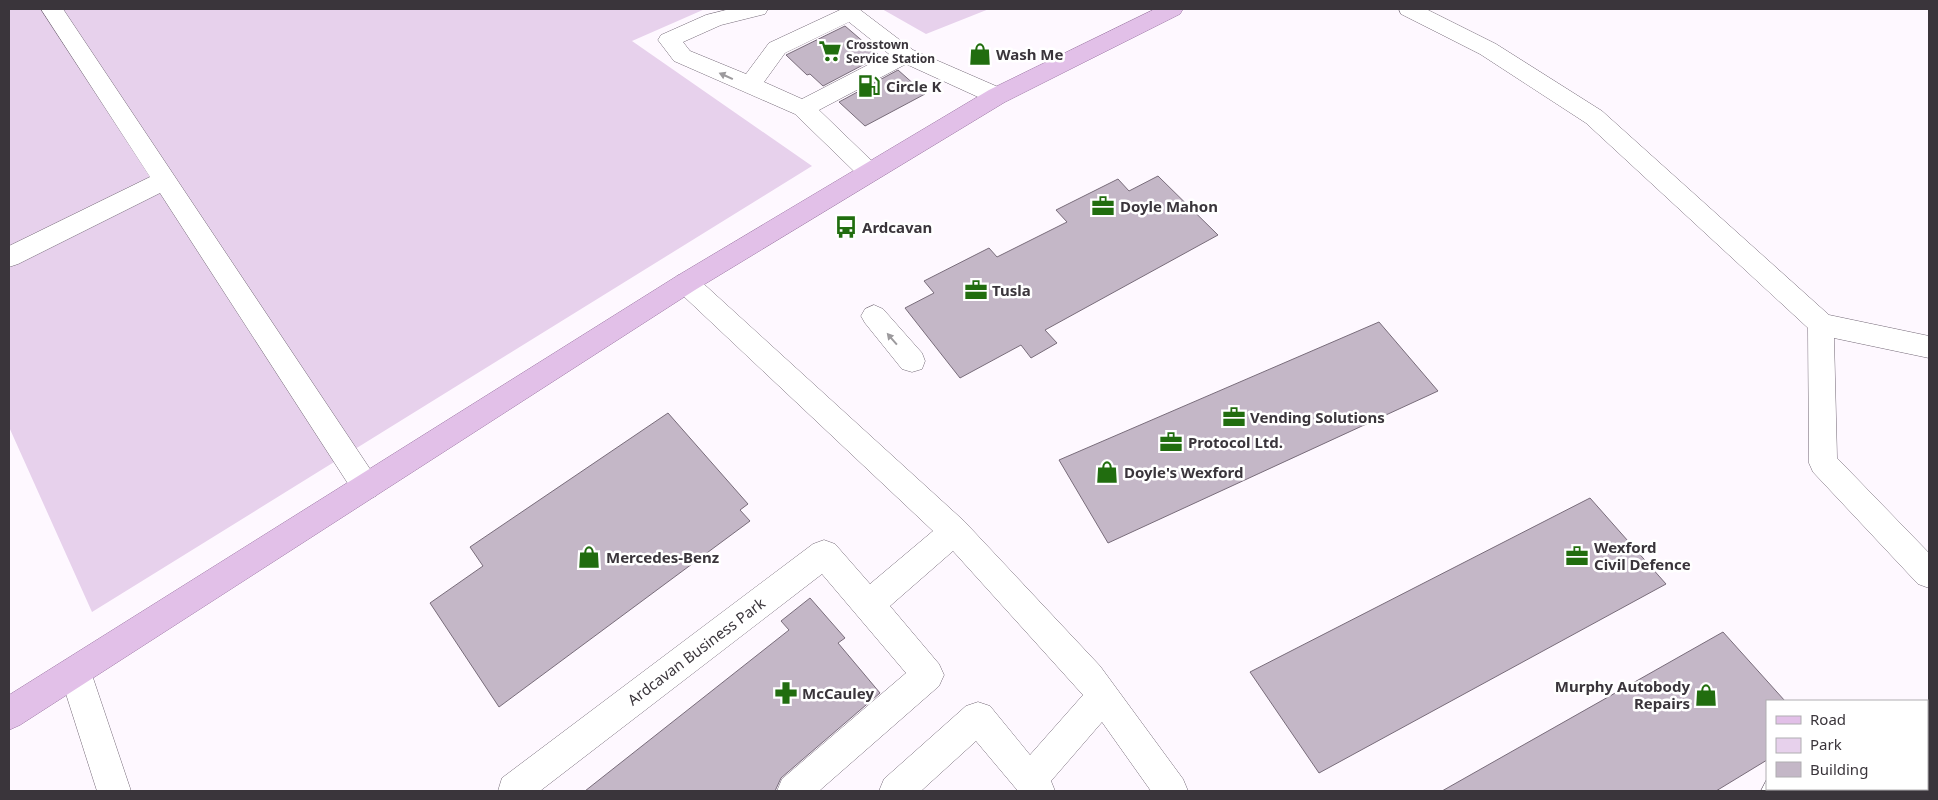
<svg xmlns="http://www.w3.org/2000/svg" width="1938" height="800" font-family="'Noto Sans',sans-serif">
<style>
.green{fill:#e7d1ec}
.building{fill:#c4b7c7;stroke:#786c7a}
.lines{fill:none;stroke-linecap:round;stroke-linejoin:round}
.minor-casing{stroke:#746977;stroke-width:1}
.major-casing{stroke:#9a74a2;stroke-width:1}
.minor{fill:#fff;fill-rule:evenodd}
.major{fill:#e2c0e8;fill-rule:evenodd}
.oneway{fill:#9c9a9d}
.labels{text-anchor:middle;dominant-baseline:central;stroke-width:5;stroke-linejoin:round;paint-order:stroke}
.far-poi-label{font-size:12px;font-weight:bold;fill:#3a353b;stroke:#fff;text-anchor:start}
.poi-label{font-size:15px;font-weight:bold;fill:#3a353b;stroke:#fff;text-anchor:start}
.street-label{font-size:15px;fill:#3a353b;stroke:#fff}
</style>
<rect width="100%" height="100%" fill="#fef8ff"/>
<!-- green -->
<path class="green" d="M 9,9 L 705,9 L 632,41 L 812,166 L 92,612 L 9,427 Z
M 882,9 L 989,9 L 926,34 Z"/>
<!-- building -->
<path class="building" d="M 845,26 L 880,56 L 823,86 L 810,74 L 807,75 L 786,55 Z
M 898,70 L 925,94 L 865,126 L 839,102 Z
M 1158,176 L 1218,235 L 1045,330 L 1057,343 L 1031,358 L 1021,345 L 960,378 L 905,308 L 934,293 L 924,281 L 989,248 L 997,257 L 1067,222 L 1056,210 L 1118,179 L 1129,191 Z
M 1379,322 L 1438,391 L 1108,543 L 1059,460 Z
M 668,413 L 748,504 L 740,510 L 750,521 L 499,707 L 430,603 L 483,566 L 470,547 Z
M 1590,498 L 1666,584 L 1319,773 L 1250,672 Z
M 810,598 L 845,638 L 838,643 L 880,693 L 781,778 L 775,791 L 585,791 L 789,630 L 781,621 Z
M 1723,632 L 1785,701 L 1767,701 L 1767,760 L 1716,791 L 1442,791 Z"/>
<g class="lines">
<defs>
<path id="minor" d="M 41,9 L 63,9 L 376,478 L 380,487 L 376,496 L 366,500 L 356,496 L 160,193 L 18,264 L 9,267 L 9,246 L 150,177 Z
M 730,9 L 768,9 L 765,14 L 721,25 L 683,42 L 690,51 L 746,74 L 769,43 L 842,9 L 859,9 L 913,50 L 1005,90 L 1008,96 L 1005,102 L 997,104 L 989,102 L 906,64 L 819,110 L 877,166 L 881,172 L 877,178 L 869,181 L 861,178 L 795,114 L 674,61 L 658,40 L 661,35 L 706,15 ZM 849,22 L 889,54 L 802,99 L 764,82 L 785,53 Z
M 1399,9 L 1426,9 L 1496,44 L 1602,111 L 1829,315 L 1929,336 L 1929,358 L 1834,338 L 1837,458 L 1929,553 L 1929,588 L 1918,584 L 1813,472 L 1809,463 L 1808,328 L 1586,123 L 1480,54 L 1401,14 Z
M 686,273 L 695,276 L 964,521 L 1100,666 L 1183,779 L 1188,791 L 1151,791 L 1102,722 L 1051,781 L 1055,791 L 1018,791 L 976,741 L 921,791 L 879,791 L 884,779 L 966,706 L 978,702 L 990,706 L 1030,755 L 1083,695 L 953,551 L 890,606 L 939,664 L 944,675 L 939,686 L 819,791 L 777,791 L 782,779 L 906,673 L 822,574 L 540,791 L 498,791 L 502,778 L 813,544 L 824,540 L 835,544 L 870,584 L 933,531 L 677,290 L 673,283 L 677,276 Z
M 874,305 L 883,309 L 922,353 L 925,361 L 922,369 L 912,372 L 902,369 L 865,323 L 861,316 L 865,309 Z
M 75,656 L 86,661 L 91,672 L 131,791 L 97,791 L 59,672 L 64,661 Z
M 1767,779 L 1767,789 L 1799,789 L 1798,791 L 1761,791 Z"/>
<path id="major" d="M 1155,9 L 1183,9 L 1180,14 L 1005,102 L 695,290 L 20,725 L 9,730 L 9,695 L 677,276 L 989,90 Z"/>
</defs>
<!-- minor casing -->
<use href="#minor" class="minor-casing"/>
<!-- major casing -->
<use href="#major" class="major-casing"/>
<!-- minor -->
<use href="#minor" class="minor"/>
<!-- major -->
<use href="#major" class="major"/>
</g>
<!-- one-way arrows -->
<defs><path id="oneway-solid" d="M-6-.8H1V-3.2L6.5 0L1 3.2V.8H-6Z" transform="scale(1.25)"/></defs>
<g class="oneway">
<use href="#oneway-solid" transform="translate(726 76) rotate(-156)"/>
<use href="#oneway-solid" transform="translate(892 339) rotate(-131)"/>
</g>
<!-- icons -->
<defs>
<symbol id="supermarket-bare" viewBox="-9 -9 18 18"><path d="M-6-5.5h2.5l.6 2H6L4.5 2H-2.5L-4.4-4H-6ZM-1.5 3.2a1.3 1.3 0 1 0 .1 0ZM3 3.2a1.3 1.3 0 1 0 .1 0Z" fill="#216d0f" stroke="#fff" stroke-width="2.5" paint-order="stroke"/></symbol>
<symbol id="shop-bare" viewBox="-9 -9 18 18"><path d="M-5-2.5h2.3a2.7 3.5 0 0 1 5.4 0H5L5.5 6h-11ZM-1.5-2.5h3a1.5 2.3 0 0 0-3 0Z" fill="#216d0f" stroke="#fff" stroke-width="2.5" paint-order="stroke"/></symbol>
<symbol id="fuel-bare" viewBox="-9 -9 18 18"><path d="M-5.5-6h7V0h2V4h1.3V-2.5L3-4.5l.8-.8L6-3V5H2.5V1h-1V6h-7ZM-4.2-4.7v3.2H.2V-4.7Z" fill="#216d0f" stroke="#fff" stroke-width="2.5" paint-order="stroke"/></symbol>
<symbol id="office-bare" viewBox="-9 -9 18 18"><path d="M-6-3h4V-5.5h4V-3h4V5H-6ZM-1-4.5V-3h2v-1.5ZM-6 0V1H6V0Z" fill="#216d0f" stroke="#fff" stroke-width="2.5" paint-order="stroke"/></symbol>
<symbol id="bus-bare" viewBox="-9 -9 18 18"><path d="M-5-6H5V4H4V6H2V4H-2V6H-4V4H-5ZM-3.5-4V0h7V-4ZM-3.5 1.2v1.5H-2V1.2ZM2 1.2v1.5H3.5V1.2Z" fill="#216d0f" stroke="#fff" stroke-width="2.5" paint-order="stroke"/></symbol>
<symbol id="pharmacy-bare" viewBox="-9 -9 18 18"><path d="M-2-6h4v4h4v4h-4v4h-4v-4h-4v-4h4Z" fill="#216d0f" stroke="#fff" stroke-width="2.5" paint-order="stroke"/></symbol>
</defs>
<g fill-rule="evenodd">
<use href="#supermarket-bare" x="814" y="35" width="32" height="32"/>
<use href="#shop-bare" x="964" y="38" width="32" height="32"/>
<use href="#fuel-bare" x="853" y="70" width="32" height="32"/>
<use href="#office-bare" x="1087" y="190" width="32" height="32"/>
<use href="#bus-bare" x="830" y="211" width="32" height="32"/>
<use href="#office-bare" x="960" y="274" width="32" height="32"/>
<use href="#office-bare" x="1218" y="401" width="32" height="32"/>
<use href="#office-bare" x="1155" y="426" width="32" height="32"/>
<use href="#shop-bare" x="1091" y="456" width="32" height="32"/>
<use href="#office-bare" x="1561" y="540" width="32" height="32"/>
<use href="#shop-bare" x="573" y="541" width="32" height="32"/>
<use href="#pharmacy-bare" x="770" y="677" width="32" height="32"/>
<use href="#shop-bare" x="1690" y="679" width="32" height="32"/>
</g>
<g class="labels">
<!-- far-poi labels -->
<g class="far-poi-label">
<text x="846" y="44">Crosstown<tspan x="846" dy="14">Service Station</tspan></text>
</g>
<!-- poi labels -->
<g class="poi-label">
<text x="996" y="54">Wash Me</text>
<text x="886" y="86">Circle K</text>
<text x="1120" y="206">Doyle Mahon</text>
<text x="862" y="227">Ardcavan</text>
<text x="992" y="290">Tusla</text>
<text x="1250" y="417">Vending Solutions</text>
<text x="1188" y="442">Protocol Ltd.</text>
<text x="1124" y="472">Doyle's Wexford</text>
<text x="1594" y="547">Wexford<tspan x="1594" dy="17">Civil Defence</tspan></text>
<text x="606" y="557">Mercedes-Benz</text>
<text x="1690" y="686" text-anchor="end">Murphy Autobody<tspan x="1690" dy="17">Repairs</tspan></text>
<text x="802" y="693">McCauley</text>
</g>
<!-- street labels -->
<g class="street-label">
<text transform="translate(696 651) rotate(-37)">Ardcavan Business Park</text>
</g>
</g>
<!-- border -->
<rect width="1938" height="800" fill="none" stroke="#3a353b" stroke-width="20"/>
<!-- legend -->
<rect x="1766" y="700" width="162" height="90" fill="#ffffff" stroke="#b0aeb1"/>
<rect x="1776" y="716" width="25" height="8" fill="#e2c0e8" stroke="#b0aeb1"/>
<text x="1810" y="725" font-size="15" fill="#3a353b">Road</text>
<rect x="1776" y="738" width="25" height="15" fill="#e7d1ec" stroke="#b0aeb1"/>
<text x="1810" y="750" font-size="15" fill="#3a353b">Park</text>
<rect x="1776" y="762" width="25" height="15" fill="#c4b7c7" stroke="#b0aeb1"/>
<text x="1810" y="775" font-size="15" fill="#3a353b">Building</text>
</svg>
